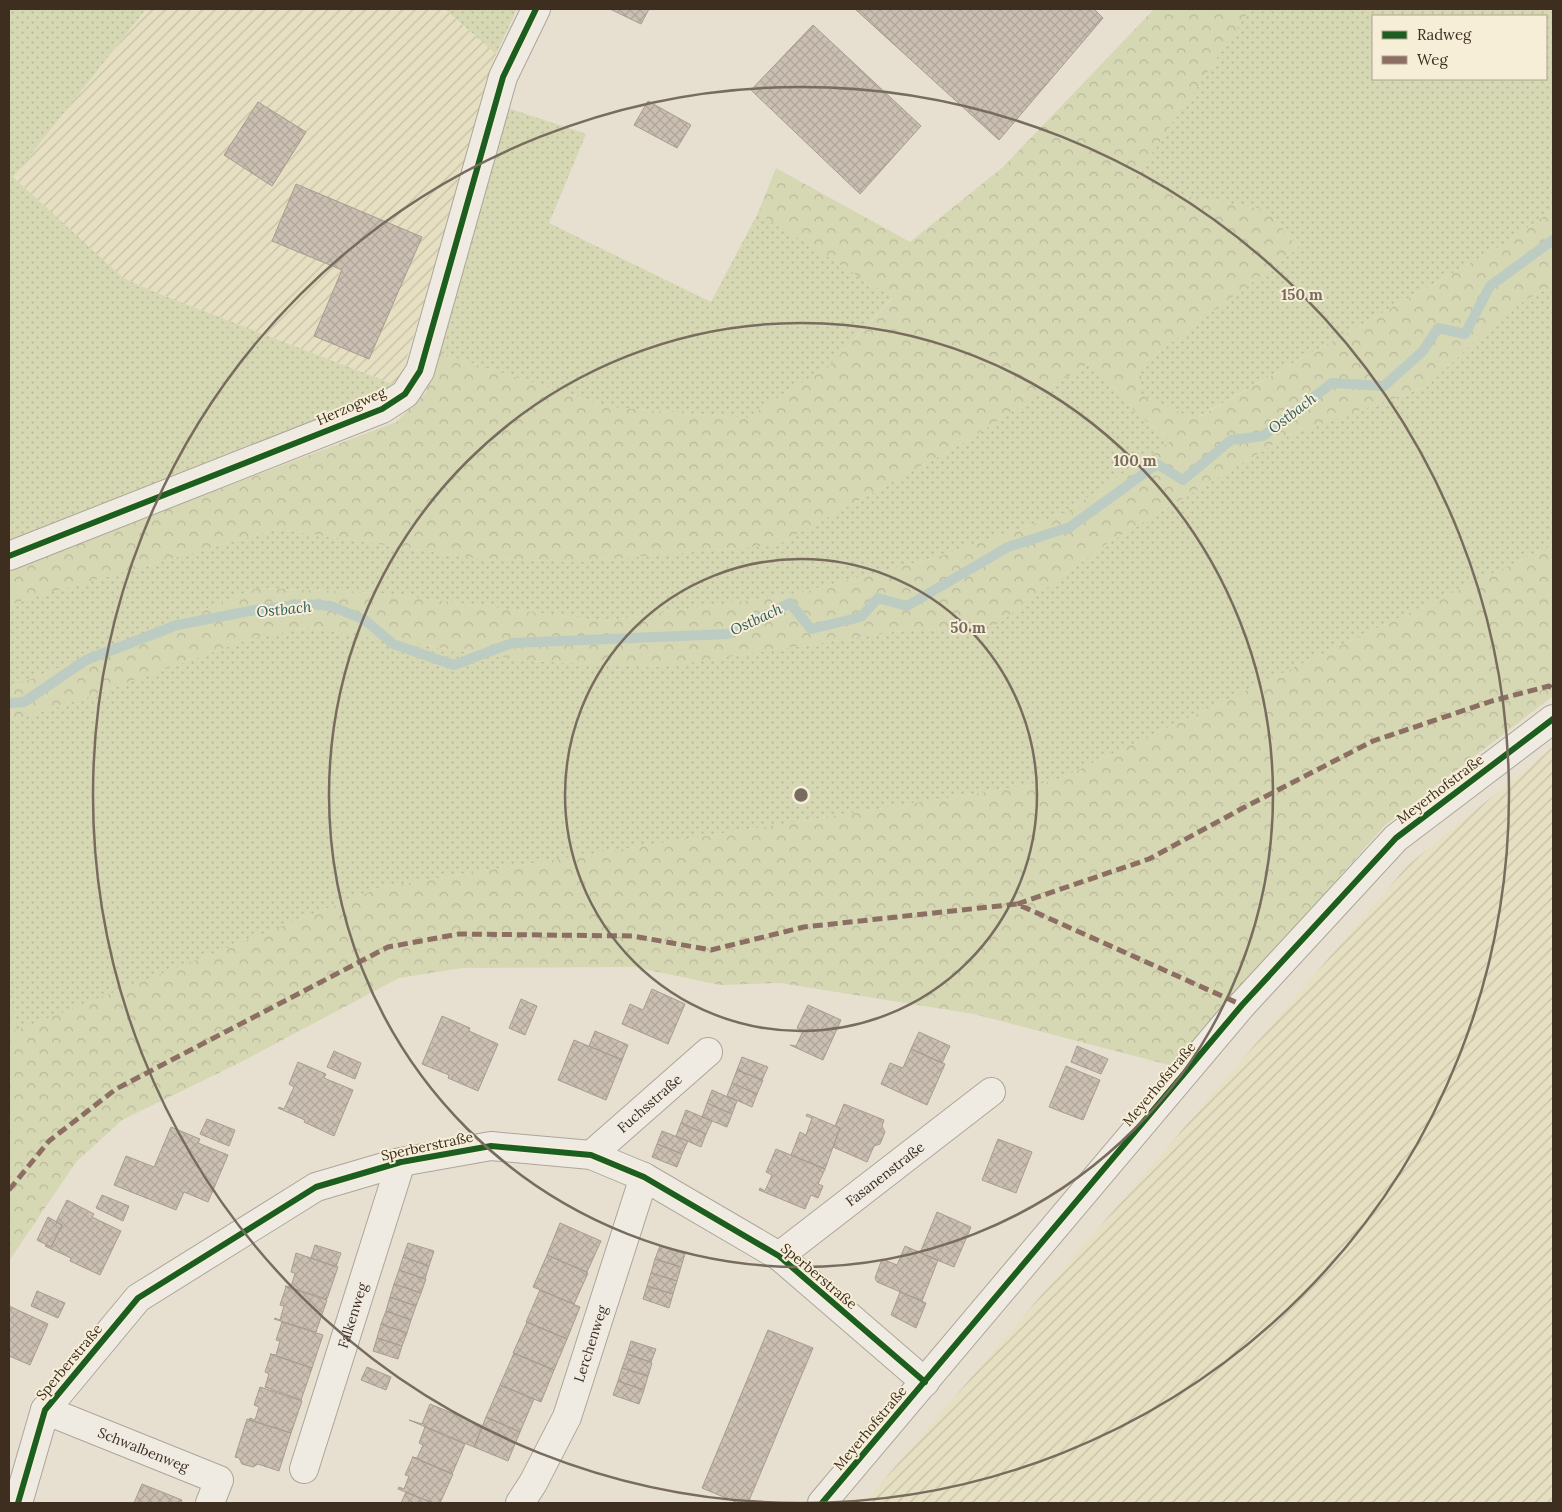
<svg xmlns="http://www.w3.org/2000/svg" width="1562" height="1512" font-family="Lora,serif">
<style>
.farmland{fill:url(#farmland-furrows)}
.grass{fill:url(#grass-dots);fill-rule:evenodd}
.forest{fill:url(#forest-crowns)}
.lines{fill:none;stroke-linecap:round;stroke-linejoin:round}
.stream{stroke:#bcccc2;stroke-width:10}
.building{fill:url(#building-cross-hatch);stroke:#a89c90}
.minor-casing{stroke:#ada599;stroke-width:30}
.minor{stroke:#efebe3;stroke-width:28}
.quiet{stroke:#8d6e63;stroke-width:5;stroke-dasharray:10 5;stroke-linecap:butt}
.cycleway-casing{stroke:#f7eed8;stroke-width:9}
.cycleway{stroke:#1b5e20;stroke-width:6}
.ring{fill:none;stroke:#786c5e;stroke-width:2.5}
.labels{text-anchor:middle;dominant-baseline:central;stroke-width:4;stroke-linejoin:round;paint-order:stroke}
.street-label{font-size:14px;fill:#3d2e20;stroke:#f7eed8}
.water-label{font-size:15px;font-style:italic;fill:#2f5d5a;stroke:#f7eed8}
.centre{fill:#786c5e;stroke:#f7eed8;stroke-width:2.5}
.ring-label{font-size:15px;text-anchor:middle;font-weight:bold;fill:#786c5e;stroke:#f7eed8;stroke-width:4;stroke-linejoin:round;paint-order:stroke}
</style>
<defs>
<pattern id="farmland-furrows" width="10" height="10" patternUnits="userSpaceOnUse" patternTransform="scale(1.25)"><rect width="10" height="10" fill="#e6dfc2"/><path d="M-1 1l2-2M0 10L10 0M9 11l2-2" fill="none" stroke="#c6c0a6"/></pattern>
<pattern id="grass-dots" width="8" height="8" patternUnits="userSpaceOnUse" patternTransform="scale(1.25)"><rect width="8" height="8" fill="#d6d7b3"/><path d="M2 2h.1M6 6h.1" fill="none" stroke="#b9b99a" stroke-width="1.8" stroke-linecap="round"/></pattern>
<pattern id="forest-crowns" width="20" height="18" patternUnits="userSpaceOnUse" patternTransform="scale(1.25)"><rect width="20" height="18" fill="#d6d7b3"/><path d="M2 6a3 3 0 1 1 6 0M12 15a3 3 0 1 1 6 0" fill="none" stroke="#b9b99a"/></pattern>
<pattern id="building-cross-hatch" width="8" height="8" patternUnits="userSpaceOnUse" patternTransform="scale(1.25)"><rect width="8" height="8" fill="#cbbfb2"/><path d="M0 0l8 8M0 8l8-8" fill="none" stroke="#afa499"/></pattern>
</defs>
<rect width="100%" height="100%" fill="#e7e0d1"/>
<!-- farmland -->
<path class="farmland" d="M 146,9 L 445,9 L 496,54 L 468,161 L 398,386 L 157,293 L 123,278 L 13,177 Z
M 1553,747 L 1553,1503 L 864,1503 L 1408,865 Z"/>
<!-- grass -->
<path class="grass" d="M 9,9 L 146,9 L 13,177 L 123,278 L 157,293 L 398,386 L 9,545 Z
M 445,9 L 517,9 L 496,54 Z
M 1239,9 L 1553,9 L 1553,210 L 1506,243 L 1194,419 L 1141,395 L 1141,365 L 1298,248 L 1267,210 L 1179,195 L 1135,178 L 1246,14 ZM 1373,16 L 1546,16 L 1546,79 L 1373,79 Z
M 508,108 L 586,134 L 549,223 L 711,302 L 758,213 L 893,297 L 831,364 L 747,418 L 608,407 L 437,352 Z
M 1553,285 L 1553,545 L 1055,781 L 382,887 L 14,1032 L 9,971 L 9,722 L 88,697 L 249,639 L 307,628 L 529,661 L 660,667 L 893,632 L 996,625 L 1105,545 L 1289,435 L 1426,387 L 1508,310 Z
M 1091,362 L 1137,414 L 1171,441 L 1065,513 L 938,557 L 799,593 L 605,621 L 379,593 L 257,588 L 9,688 L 9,605 L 27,599 L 277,529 L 473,558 L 575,562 L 777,545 L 956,447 Z"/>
<!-- forest -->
<path class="forest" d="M 1154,9 L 1239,9 L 1247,14 L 1135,178 L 1179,195 L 1267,210 L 1298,248 L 1141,365 L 1141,395 L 1195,419 L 1506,243 L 1553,210 L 1553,285 L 1508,310 L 1426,387 L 1289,435 L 1105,545 L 996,625 L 893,632 L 660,667 L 529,661 L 307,628 L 249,639 L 88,697 L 9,722 L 9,688 L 257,588 L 379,593 L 605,621 L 799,593 L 938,557 L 1065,513 L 1171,441 L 1137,414 L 1091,362 L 956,447 L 777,545 L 575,562 L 473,558 L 277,529 L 27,599 L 9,605 L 9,569 L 396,422 L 426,392 L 437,352 L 608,407 L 747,418 L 831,364 L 893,298 L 758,213 L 776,168 L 910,242 L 1003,167 Z
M 1553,545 L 1553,696 L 1385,825 L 1173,1066 L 974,1014 L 780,983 L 720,985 L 634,967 L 462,968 L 399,978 L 237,1064 L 122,1120 L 76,1162 L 9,1261 L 9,971 L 15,1031 L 382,887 L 1055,781 Z"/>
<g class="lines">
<!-- stream -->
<path class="stream" d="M 9,703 L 24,702 L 86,660 L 177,625 L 255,610 L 305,604 L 331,606 L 365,620 L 393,644 L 454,665 L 512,643 L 728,634 L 790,603 L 811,629 L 861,617 L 878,598 L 907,606 L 1008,547 L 1070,527 L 1157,464 L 1183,480 L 1231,440 L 1263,436 L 1332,383 L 1384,386 L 1423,351 L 1438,328 L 1465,334 L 1490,286 L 1553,240"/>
</g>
<!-- building -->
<path class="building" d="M 610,9 L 649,9 L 641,24 Z
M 855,9 L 1094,9 L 1103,18 L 999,140 Z
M 813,25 L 921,126 L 860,194 L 751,90 Z
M 648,101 L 691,125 L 677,148 L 634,125 Z
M 258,102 L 306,132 L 272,186 L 224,155 Z
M 296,184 L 422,237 L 369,359 L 314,336 L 342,270 L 272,241 Z
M 652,989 L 685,1004 L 668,1044 L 622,1024 L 630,1004 L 643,1010 Z
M 521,999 L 537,1006 L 525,1035 L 509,1028 Z
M 808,1005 L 841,1020 L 823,1060 L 790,1045 L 796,1046 L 803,1031 L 797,1028 Z
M 442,1016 L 470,1028 L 469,1031 L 498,1044 L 478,1091 L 448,1078 L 449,1075 L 422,1064 Z
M 595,1031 L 628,1045 L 622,1060 L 589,1046 Z
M 919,1032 L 950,1046 L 942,1063 L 911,1049 Z
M 574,1040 L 622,1060 L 606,1100 L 558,1080 Z
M 1077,1046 L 1108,1059 L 1101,1074 L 1071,1062 Z
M 911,1049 L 945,1064 L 927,1105 L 881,1084 L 890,1063 L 903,1068 Z
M 334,1051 L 361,1063 L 355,1079 L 327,1067 Z
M 742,1057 L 768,1067 L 762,1080 L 737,1070 Z
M 298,1062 L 326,1074 L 324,1078 L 353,1090 L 334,1136 L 304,1122 L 305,1120 L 278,1108 L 279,1107 L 284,1109 L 294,1087 L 289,1084 Z
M 1066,1066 L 1100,1080 L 1083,1120 L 1049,1107 Z
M 737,1070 L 763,1080 L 757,1094 L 732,1083 Z
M 732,1083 L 757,1094 L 752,1107 L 727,1096 Z
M 712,1090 L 737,1101 L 732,1114 L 707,1103 Z
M 707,1103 L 732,1114 L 727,1127 L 702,1117 Z
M 844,1104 L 884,1120 L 882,1126 L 885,1132 L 880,1144 L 874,1146 L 867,1162 L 833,1147 L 840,1128 L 835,1126 Z
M 686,1110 L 712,1121 L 706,1134 L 681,1123 Z
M 807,1114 L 840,1128 L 825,1169 L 791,1155 L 800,1132 L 806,1135 L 812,1118 L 806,1116 Z
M 207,1119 L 235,1130 L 229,1146 L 200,1134 Z
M 681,1123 L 706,1134 L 701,1147 L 676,1136 Z
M 171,1127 L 200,1139 L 198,1143 L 228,1155 L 208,1202 L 184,1192 L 176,1210 L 114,1185 L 126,1156 L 154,1167 Z
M 662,1131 L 688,1141 L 682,1154 L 657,1144 Z
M 998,1139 L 1032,1152 L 1016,1193 L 982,1180 Z
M 657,1144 L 682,1154 L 677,1167 L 652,1157 Z
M 776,1149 L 825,1169 L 818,1184 L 823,1186 L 818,1198 L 811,1195 L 805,1209 L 759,1190 L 760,1188 L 765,1191 L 772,1175 L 766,1172 Z
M 102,1195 L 129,1206 L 123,1221 L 96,1208 Z
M 67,1200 L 94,1214 L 92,1217 L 121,1231 L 100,1275 L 70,1261 L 71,1258 L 45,1246 L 46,1245 L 51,1247 L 62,1225 L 56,1222 Z
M 937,1212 L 971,1227 L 954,1267 L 920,1253 Z
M 48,1217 L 62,1225 L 51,1247 L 37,1240 Z
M 560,1223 L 601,1241 L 587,1272 L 547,1255 Z
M 408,1243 L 434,1251 L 429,1266 L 403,1257 Z
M 315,1245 L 341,1253 L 336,1267 L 311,1258 Z
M 660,1246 L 685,1254 L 681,1267 L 655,1259 Z
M 905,1246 L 938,1260 L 922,1301 L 877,1282 L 875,1278 L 882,1259 L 897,1265 Z
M 296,1253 L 338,1267 L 327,1299 L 285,1286 L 291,1287 L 295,1273 L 291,1272 Z
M 547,1255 L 588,1273 L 574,1304 L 533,1287 Z
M 403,1257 L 429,1266 L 425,1279 L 399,1270 Z
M 655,1259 L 681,1267 L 677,1281 L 651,1273 Z
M 399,1270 L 426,1279 L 421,1293 L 394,1284 Z
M 651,1273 L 677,1281 L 673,1294 L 647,1286 Z
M 394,1284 L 421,1293 L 416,1306 L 390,1297 Z
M 647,1286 L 673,1294 L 669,1308 L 643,1299 Z
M 286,1287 L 327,1300 L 316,1332 L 274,1319 L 275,1318 L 280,1320 L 284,1306 L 280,1305 Z
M 540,1290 L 580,1307 L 567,1339 L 526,1322 Z
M 37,1291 L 65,1303 L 58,1318 L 31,1306 Z
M 900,1292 L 926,1303 L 916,1328 L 891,1315 Z
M 390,1297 L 416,1306 L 411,1320 L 386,1311 Z
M 9,1306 L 48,1324 L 30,1365 L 9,1356 Z
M 386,1311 L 411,1320 L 407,1333 L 381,1324 Z
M 282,1322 L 323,1335 L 312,1368 L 270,1354 L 276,1355 L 280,1341 L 276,1340 Z
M 527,1322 L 567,1339 L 554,1370 L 513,1353 Z
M 381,1324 L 407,1333 L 402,1346 L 377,1338 Z
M 768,1330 L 813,1348 L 748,1503 L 738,1503 L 702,1488 Z
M 377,1338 L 402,1346 L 398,1359 L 373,1351 Z
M 631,1341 L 656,1349 L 651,1362 L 627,1354 Z
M 514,1353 L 554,1370 L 541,1402 L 500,1385 Z
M 271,1354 L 312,1368 L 301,1400 L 265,1387 L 269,1374 L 265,1372 Z
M 627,1354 L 652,1363 L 648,1376 L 622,1368 Z
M 367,1367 L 391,1377 L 386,1390 L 361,1380 Z
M 622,1368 L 648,1376 L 644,1390 L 618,1381 Z
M 618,1381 L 644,1390 L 639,1404 L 613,1395 Z
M 500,1385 L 534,1399 L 520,1432 L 486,1417 Z
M 260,1387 L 302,1401 L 291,1433 L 249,1420 L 250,1418 L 255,1420 L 259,1407 L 254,1405 Z
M 430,1404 L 483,1426 L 474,1447 L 409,1420 L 422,1424 Z
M 486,1417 L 520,1432 L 508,1461 L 474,1447 Z
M 247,1419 L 291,1433 L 279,1471 L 258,1464 L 253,1467 L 242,1464 L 239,1458 L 235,1457 Z
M 425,1427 L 465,1444 L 452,1474 L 412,1457 L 417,1458 L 423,1445 L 419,1443 Z
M 413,1457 L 453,1474 L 440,1503 L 433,1503 L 398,1489 L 399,1487 L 404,1489 L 409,1476 L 405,1475 Z
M 142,1484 L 182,1500 L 181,1503 L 134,1503 Z
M 406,1492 L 433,1503 L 401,1503 Z"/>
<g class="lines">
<defs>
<g id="minor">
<path d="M 9,556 L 382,409 L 405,394 L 420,371 L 503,77 L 536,9"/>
<path id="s1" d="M 591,1155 L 708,1052"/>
<path id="s2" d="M 779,1256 L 991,1092"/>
<path id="s3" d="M 45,1410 L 219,1480 L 210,1503"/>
<path id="s4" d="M 304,1469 L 401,1162"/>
<path d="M 18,1503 L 45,1410 L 138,1298 L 316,1187 L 401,1162 L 491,1146 L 591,1155 L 644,1177 L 779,1256 L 925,1382"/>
<path id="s5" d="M 520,1503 L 533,1483 L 567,1417 L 644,1177"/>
<path d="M 822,1503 L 1242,1005 L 1396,838 L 1553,719"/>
</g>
</defs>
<!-- minor casing -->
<use href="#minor" class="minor-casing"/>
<!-- minor -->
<use href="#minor" class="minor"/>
<!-- quiet -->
<path class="quiet" d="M 1017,904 L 1149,859 L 1243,808 L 1373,741 L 1492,701 L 1549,686 L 1553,689
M 9,1190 L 49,1141 L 116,1089 L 388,947 L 459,934 L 633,936 L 711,950 L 804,927 L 1017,904 L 1242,1005"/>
<defs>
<path id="cycleway" d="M 9,556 L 382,409 L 405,394 L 420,371 L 503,77 L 536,9
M 18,1503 L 45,1410 L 138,1298 L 316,1187 L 401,1162 L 491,1146 L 591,1155 L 644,1177 L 779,1256 L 925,1382
M 822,1503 L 1242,1005 L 1396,838 L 1553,719"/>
</defs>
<!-- cycleway casing -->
<use href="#cycleway" class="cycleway-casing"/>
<!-- cycleway -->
<use href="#cycleway" class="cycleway"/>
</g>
<!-- distance rings -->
<g class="ring">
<circle cx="801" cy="795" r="236"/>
<circle cx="801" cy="795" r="472"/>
<circle cx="801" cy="795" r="708"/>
</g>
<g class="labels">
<!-- street labels -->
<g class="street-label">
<text transform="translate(351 406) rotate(-24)">Herzogweg</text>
<text transform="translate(1440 789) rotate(-37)">Meyerhofstraße</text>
<text transform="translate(1159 1084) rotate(-50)">Meyerhofstraße</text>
<text stroke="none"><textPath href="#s1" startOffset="78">Fuchsstraße</textPath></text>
<text transform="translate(427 1146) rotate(-12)">Sperberstraße</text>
<text stroke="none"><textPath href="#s2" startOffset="134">Fasanenstraße</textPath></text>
<text transform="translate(819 1276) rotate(40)">Sperberstraße</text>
<text stroke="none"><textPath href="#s4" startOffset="161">Falkenweg</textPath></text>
<text stroke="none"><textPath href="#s5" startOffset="175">Lerchenweg</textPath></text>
<text transform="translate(69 1362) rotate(-50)">Sperberstraße</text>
<text transform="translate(870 1428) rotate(-50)">Meyerhofstraße</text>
<text stroke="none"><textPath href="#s3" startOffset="106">Schwalbenweg</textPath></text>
</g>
<!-- water labels -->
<g class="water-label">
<text transform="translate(1292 413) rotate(-38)">Ostbach</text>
<text transform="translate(284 609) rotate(-6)">Ostbach</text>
<text transform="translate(756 619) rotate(-25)">Ostbach</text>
</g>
</g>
<circle cx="801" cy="795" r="8" class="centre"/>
<g class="ring-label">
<text x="1302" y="300">150 m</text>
<text x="1135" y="466">100 m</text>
<text x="968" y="633">50 m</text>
</g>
<!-- border -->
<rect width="1562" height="1512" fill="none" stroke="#3d2e20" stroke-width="20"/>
<!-- legend -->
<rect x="1372" y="15" width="175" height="65" fill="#f7eed8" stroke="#ada18e"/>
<rect x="1382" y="31" width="25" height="8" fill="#1b5e20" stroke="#ada18e"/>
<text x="1417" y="40" font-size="15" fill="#3d2e20">Radweg</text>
<rect x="1382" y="56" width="25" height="8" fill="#8d6e63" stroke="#ada18e"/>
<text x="1417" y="65" font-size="15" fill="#3d2e20">Weg</text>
</svg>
